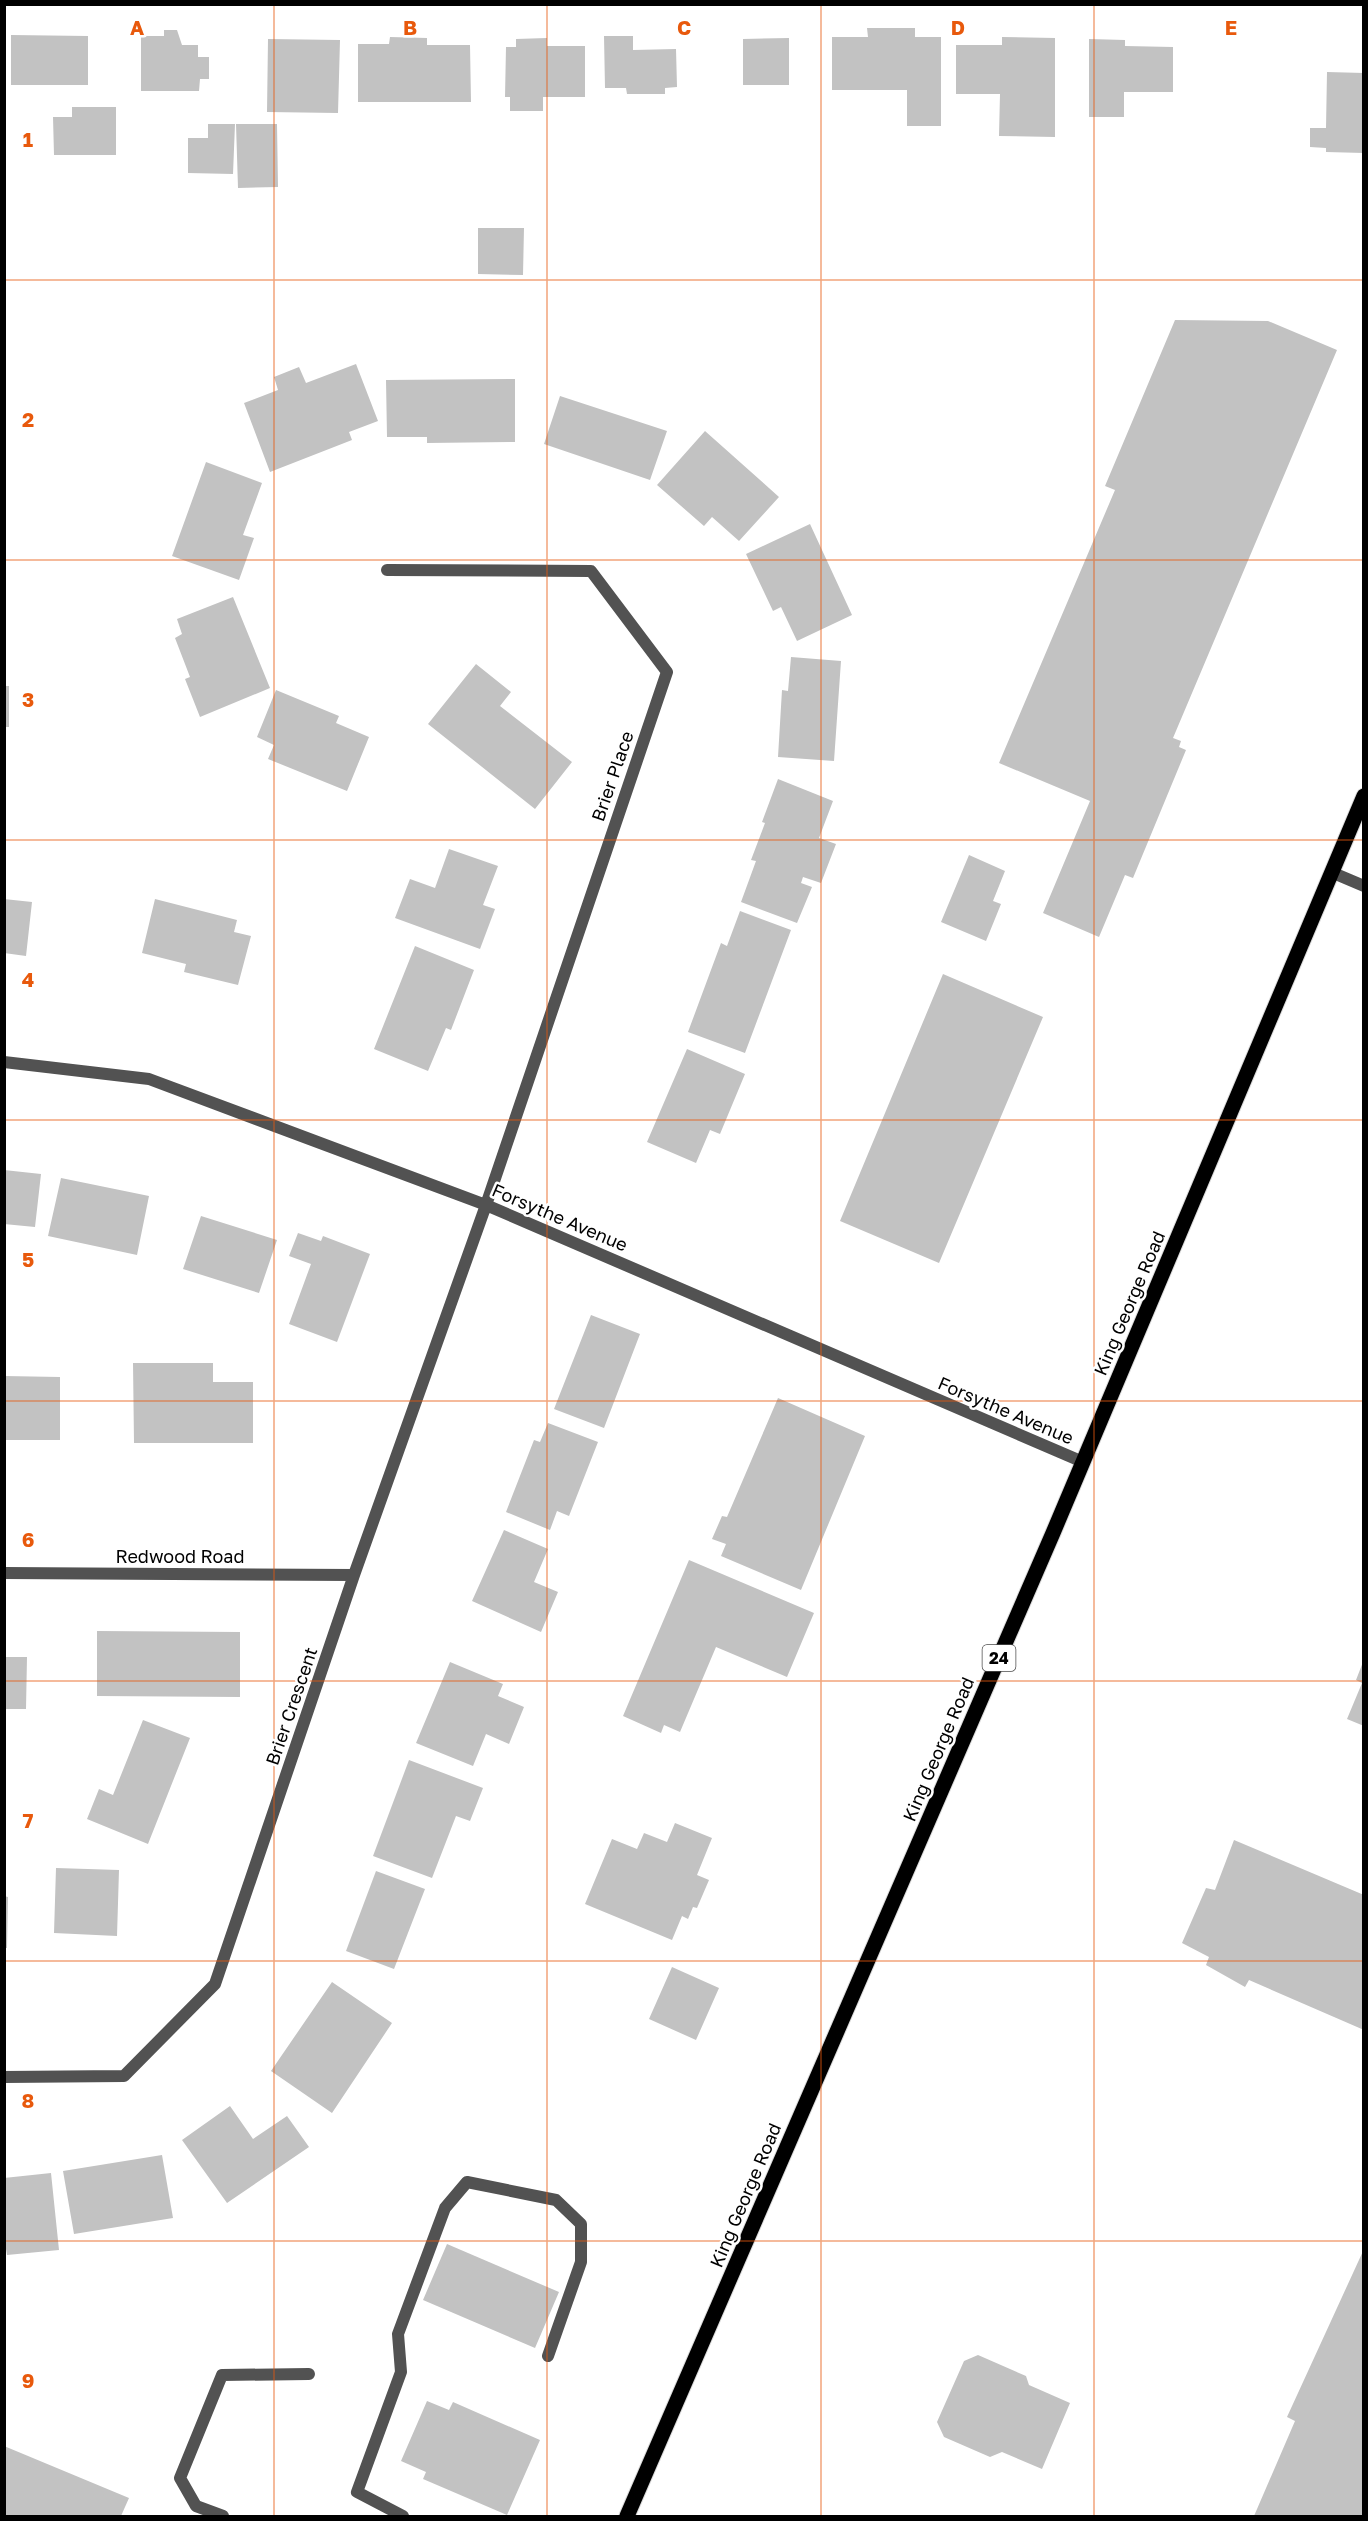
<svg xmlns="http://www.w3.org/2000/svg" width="1368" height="2521" font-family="'Golos Text',sans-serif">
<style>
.building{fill:#c2c2c2}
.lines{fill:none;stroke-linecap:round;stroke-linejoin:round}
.primary-casing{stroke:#dbdbdb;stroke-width:17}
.lane{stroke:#525252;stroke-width:12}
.street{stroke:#525252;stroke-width:12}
.primary{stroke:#000;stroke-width:15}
.grid{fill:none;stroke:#e8590c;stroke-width:1.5;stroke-opacity:0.55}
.labels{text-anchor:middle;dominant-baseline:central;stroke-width:5;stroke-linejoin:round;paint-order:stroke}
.shield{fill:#fff;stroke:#4c4c4c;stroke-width:1.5}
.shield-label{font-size:16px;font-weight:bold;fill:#000}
.street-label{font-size:18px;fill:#000;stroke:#fff}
.grid-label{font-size:20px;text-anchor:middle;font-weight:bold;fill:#e8590c;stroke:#fff;stroke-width:5;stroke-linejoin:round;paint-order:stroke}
</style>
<rect width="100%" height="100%" fill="#fff"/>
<!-- building -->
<path class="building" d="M 867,28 L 915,28 L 915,37 L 941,37 L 941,126 L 907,126 L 907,90 L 832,90 L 832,37 L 868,37 Z
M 164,30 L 177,30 L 182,45 L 198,45 L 198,57 L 209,57 L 209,79 L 200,79 L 199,91 L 141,91 L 141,36 L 164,36 Z
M 11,35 L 88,36 L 88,85 L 11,85 Z
M 604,36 L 633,36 L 633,50 L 676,49 L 677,87 L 665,88 L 665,94 L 627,94 L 626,88 L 605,88 Z
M 390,37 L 427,38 L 427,45 L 470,45 L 471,102 L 358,102 L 358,44 L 389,44 Z
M 1002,37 L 1055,38 L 1055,137 L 999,136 L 1000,94 L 956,94 L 956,45 L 1002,45 Z
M 547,38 L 547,46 L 585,46 L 585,97 L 543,97 L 543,111 L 510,111 L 510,97 L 505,97 L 506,47 L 516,47 L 516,39 Z
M 789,38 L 789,85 L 743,85 L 743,39 Z
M 268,39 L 340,40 L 338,113 L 267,112 Z
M 1089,39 L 1125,40 L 1125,46 L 1173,47 L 1173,92 L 1124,92 L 1124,117 L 1089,117 Z
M 1327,72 L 1364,73 L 1364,153 L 1326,152 L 1326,148 L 1310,147 L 1310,128 L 1326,128 Z
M 72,107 L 116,107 L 116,155 L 54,155 L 53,117 L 72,117 Z
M 208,124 L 235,124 L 233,174 L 188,173 L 188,138 L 208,138 Z
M 236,124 L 277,124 L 278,187 L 238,188 Z
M 478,228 L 524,228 L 523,275 L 478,274 Z
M 1175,320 L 1268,321 L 1337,350 L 1173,738 L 1181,741 L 1179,747 L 1186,750 L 1133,878 L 1125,875 L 1099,937 L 1043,913 L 1090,801 L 999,763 L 1115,490 L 1105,486 Z
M 356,364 L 378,421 L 349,432 L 352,440 L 270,472 L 244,403 L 278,390 L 274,377 L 299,367 L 306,383 Z
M 515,379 L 515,442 L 427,443 L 427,437 L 387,437 L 386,380 Z
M 560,396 L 667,431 L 650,480 L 544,444 Z
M 705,431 L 779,497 L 739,541 L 712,517 L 704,526 L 657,485 Z
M 206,462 L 262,483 L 243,535 L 254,538 L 239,580 L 172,556 Z
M 810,524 L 852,615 L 797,641 L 781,607 L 773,611 L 746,554 Z
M 233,597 L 270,688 L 200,717 L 185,679 L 190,677 L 175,638 L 182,634 L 177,619 Z
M 791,657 L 841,661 L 834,761 L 778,757 L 782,690 L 788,691 Z
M 476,664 L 511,692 L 500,706 L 572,762 L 535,809 L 428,724 Z
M 4,686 L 9,686 L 9,727 L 4,727 Z
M 276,690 L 339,716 L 336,723 L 369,737 L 347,791 L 268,759 L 274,745 L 257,737 Z
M 778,779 L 833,801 L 819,838 L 836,844 L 821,883 L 803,877 L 801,883 L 812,887 L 797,923 L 741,902 L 756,861 L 751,860 L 765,823 L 762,822 Z
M 449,849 L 498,866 L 483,905 L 495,909 L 480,949 L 395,918 L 410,879 L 435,888 Z
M 969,855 L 1005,871 L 993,901 L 1001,904 L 986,941 L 941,922 Z
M 4,899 L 32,902 L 26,956 L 4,953 Z
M 155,899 L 237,920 L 234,932 L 251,936 L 238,985 L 184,972 L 186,964 L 142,953 Z
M 740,911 L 791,930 L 745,1053 L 688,1032 L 721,943 L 727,946 Z
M 415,946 L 474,970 L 451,1030 L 446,1028 L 428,1071 L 374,1049 Z
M 943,974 L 1043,1017 L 939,1263 L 840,1221 Z
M 687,1049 L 745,1074 L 720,1134 L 710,1130 L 696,1163 L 647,1142 Z
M 4,1170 L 41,1174 L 35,1227 L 4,1224 Z
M 61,1178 L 149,1196 L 137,1255 L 48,1236 Z
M 201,1216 L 277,1240 L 259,1293 L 183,1269 Z
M 298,1233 L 321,1241 L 323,1236 L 370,1254 L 337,1342 L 289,1324 L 311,1264 L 289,1256 Z
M 591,1315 L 640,1334 L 604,1428 L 554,1409 Z
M 133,1363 L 213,1363 L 213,1382 L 253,1382 L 253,1443 L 134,1443 Z
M 4,1376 L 60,1377 L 60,1440 L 4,1440 Z
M 778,1398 L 865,1436 L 801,1590 L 721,1556 L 726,1544 L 712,1539 L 722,1516 L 727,1517 Z
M 548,1423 L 598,1442 L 569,1516 L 557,1511 L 550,1530 L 506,1512 L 534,1440 L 540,1442 Z
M 504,1530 L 548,1549 L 534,1582 L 558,1592 L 541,1632 L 472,1601 Z
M 689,1560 L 814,1613 L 787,1677 L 716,1647 L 680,1732 L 664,1725 L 661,1733 L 623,1716 Z
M 97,1631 L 240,1632 L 240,1697 L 97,1696 Z
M 4,1657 L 27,1657 L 26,1709 L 4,1709 Z
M 450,1662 L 503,1684 L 498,1696 L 524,1707 L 509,1744 L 486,1734 L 473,1766 L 416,1743 Z
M 1363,1662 L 1364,1662 L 1364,1726 L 1347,1719 L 1362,1683 L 1356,1680 Z
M 143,1720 L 190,1738 L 148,1844 L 87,1819 L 99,1789 L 113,1795 Z
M 409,1760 L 483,1788 L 470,1821 L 456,1816 L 432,1878 L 373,1856 Z
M 675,1823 L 712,1838 L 697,1875 L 709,1880 L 697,1908 L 693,1907 L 688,1919 L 682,1916 L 672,1940 L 585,1904 L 612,1839 L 637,1849 L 644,1833 L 667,1842 Z
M 1234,1840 L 1364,1895 L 1364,2030 L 1249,1980 L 1245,1987 L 1206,1965 L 1209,1957 L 1182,1943 L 1206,1888 L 1215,1890 Z
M 56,1868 L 119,1870 L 117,1936 L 54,1933 Z
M 376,1871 L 425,1889 L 394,1969 L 346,1951 Z
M 4,1896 L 8,1897 L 7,1948 L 4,1948 Z
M 672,1967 L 719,1988 L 696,2040 L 649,2019 Z
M 332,1982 L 392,2023 L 332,2113 L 271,2071 Z
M 230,2106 L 253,2139 L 287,2116 L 309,2147 L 227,2203 L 182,2140 Z
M 162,2155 L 173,2218 L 74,2234 L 63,2171 Z
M 51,2173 L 59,2250 L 7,2255 L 4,2237 L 4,2178 Z
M 447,2244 L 559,2292 L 535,2348 L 423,2300 Z
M 1364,2249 L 1364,2516 L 1254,2516 L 1295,2421 L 1287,2417 Z
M 978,2355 L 1026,2376 L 1029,2385 L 1070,2403 L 1042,2469 L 1002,2452 L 990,2457 L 944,2437 L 937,2422 L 964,2361 Z
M 427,2401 L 449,2410 L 453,2402 L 540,2440 L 507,2515 L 423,2479 L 426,2472 L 401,2461 Z
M 4,2446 L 129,2498 L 121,2516 L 4,2516 Z"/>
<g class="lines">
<defs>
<path id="primary" d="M 627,2516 L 1053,1533 L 1364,796"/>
</defs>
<!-- primary casing -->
<use href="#primary" class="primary-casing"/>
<!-- lane -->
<path class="lane" d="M 1331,872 L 1364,886
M 223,2516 L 196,2506 L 180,2478 L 222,2375 L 309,2374
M 403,2516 L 357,2492 L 401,2372 L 398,2334 L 445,2208 L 467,2182 L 556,2200 L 581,2224 L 581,2262 L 548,2356"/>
<!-- street -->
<path class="street" d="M 4,1062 L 149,1079 L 486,1205 L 1083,1462
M 4,1573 L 354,1575
M 4,2077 L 124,2076 L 215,1984 L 354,1575 L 486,1205 L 667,672 L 591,571 L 387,570"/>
<!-- primary -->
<use href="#primary" class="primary"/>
</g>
<!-- grid -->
<path class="grid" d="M 274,4 L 274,2516M 547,4 L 547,2516M 821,4 L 821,2516M 1094,4 L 1094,2516M 4,280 L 1364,280M 4,560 L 1364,560M 4,840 L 1364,840M 4,1120 L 1364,1120M 4,1401 L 1364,1401M 4,1681 L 1364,1681M 4,1961 L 1364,1961M 4,2241 L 1364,2241"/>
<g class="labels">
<!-- shield labels -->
<rect class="shield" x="982.5" y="1645" width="33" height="26" rx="4.5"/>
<g class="shield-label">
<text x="999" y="1658">24</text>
</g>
<!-- street labels -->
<g class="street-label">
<text transform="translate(612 776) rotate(-71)">Brier Place</text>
<text transform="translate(560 1217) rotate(23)">Forsythe Avenue</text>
<text transform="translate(1129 1303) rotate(-67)">King George Road</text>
<text transform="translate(1006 1410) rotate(23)">Forsythe Avenue</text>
<text x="180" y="1556">Redwood Road</text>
<text transform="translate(291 1706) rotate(-71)">Brier Crescent</text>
<text transform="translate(938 1749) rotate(-67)">King George Road</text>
<text transform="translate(745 2195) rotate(-67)">King George Road</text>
</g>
</g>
<g class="grid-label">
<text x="137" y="35">A</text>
<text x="410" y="35">B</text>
<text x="684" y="35">C</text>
<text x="958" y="35">D</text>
<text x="1231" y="35">E</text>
<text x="28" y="147">1</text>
<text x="28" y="427">2</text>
<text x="28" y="707">3</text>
<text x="28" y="987">4</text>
<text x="28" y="1267">5</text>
<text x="28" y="1547">6</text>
<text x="28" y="1828">7</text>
<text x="28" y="2108">8</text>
<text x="28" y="2388">9</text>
</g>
<!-- border -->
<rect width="1368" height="2521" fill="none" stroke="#000000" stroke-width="12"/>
</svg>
